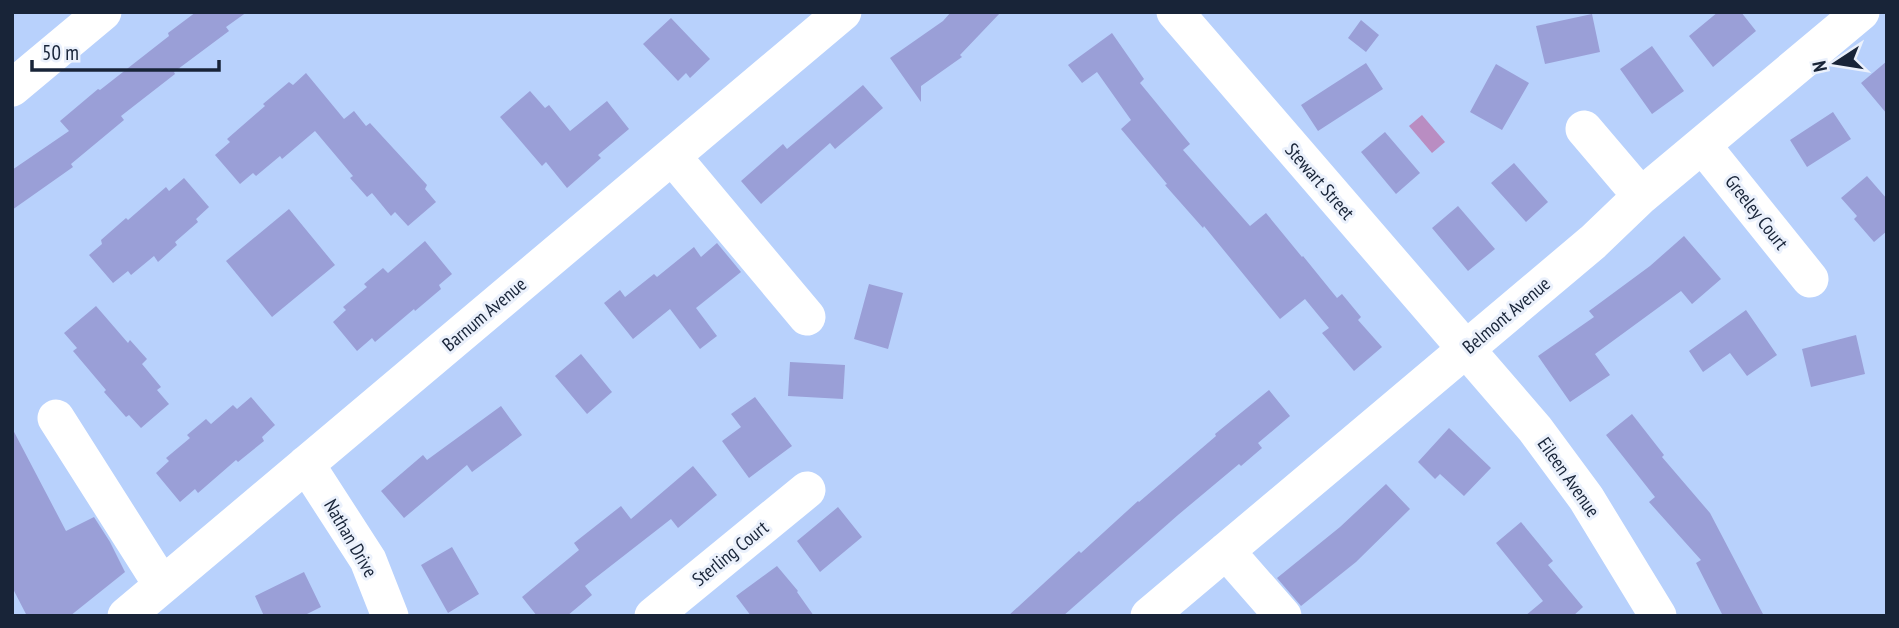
<svg xmlns="http://www.w3.org/2000/svg" width="1899" height="628" font-family="'PT Sans Narrow',sans-serif">
<style>
.water{fill:#b98dc2}
.building{fill:#9a9fd7}
.lines{fill:none;stroke-linecap:round;stroke-linejoin:round}
.minor{stroke:#fff;stroke-width:37}
.labels{text-anchor:middle;dominant-baseline:central;stroke-width:6;stroke-linejoin:round;paint-order:stroke}
.street-label{font-size:19px;fill:#182438;stroke:#ebf1fc}
</style>
<rect width="100%" height="100%" fill="#b8d1fc"/>
<!-- water -->
<path class="water" d="M 1422,115 L 1445,142 L 1432,153 L 1409,126 Z"/>
<!-- building -->
<path class="building" d="M 196,12 L 247,12 L 226,27 L 229,31 L 174,72 L 175,74 L 121,116 L 124,120 L 71,164 L 73,167 L 12,210 L 12,170 L 69,131 L 60,121 L 98,89 L 100,90 L 169,36 L 168,33 Z
M 951,12 L 1001,12 L 960,55 L 962,57 L 921,86 L 921,102 L 890,58 L 943,21 Z
M 1718,12 L 1741,12 L 1756,31 L 1713,67 L 1689,36 Z
M 1592,14 L 1600,52 L 1545,64 L 1536,26 Z
M 671,18 L 710,59 L 690,78 L 686,73 L 678,81 L 643,44 Z
M 1361,20 L 1379,35 L 1366,52 L 1348,38 Z
M 1112,33 L 1144,79 L 1140,83 L 1190,144 L 1183,150 L 1250,226 L 1266,213 L 1302,257 L 1303,256 L 1337,298 L 1342,294 L 1361,317 L 1358,320 L 1382,347 L 1354,371 L 1322,333 L 1329,328 L 1305,299 L 1280,319 L 1204,226 L 1203,228 L 1165,185 L 1167,184 L 1121,129 L 1131,120 L 1097,72 L 1082,83 L 1068,65 Z
M 1652,46 L 1684,91 L 1652,114 L 1620,69 Z
M 1887,61 L 1887,114 L 1861,83 Z
M 1366,63 L 1383,89 L 1318,131 L 1301,105 Z
M 1496,64 L 1529,83 L 1502,130 L 1470,112 Z
M 306,73 L 344,119 L 354,111 L 366,126 L 370,123 L 427,185 L 425,189 L 436,202 L 408,226 L 395,212 L 391,216 L 372,193 L 367,197 L 350,178 L 353,176 L 315,131 L 282,159 L 280,156 L 256,176 L 253,173 L 240,184 L 215,155 L 230,142 L 227,139 L 265,106 L 263,104 L 289,82 L 293,85 Z
M 863,85 L 883,108 L 835,149 L 830,143 L 761,204 L 741,181 L 783,144 L 787,149 Z
M 530,91 L 545,108 L 549,105 L 570,131 L 607,101 L 629,129 L 598,155 L 601,158 L 567,188 L 546,162 L 542,166 L 500,117 Z
M 1833,112 L 1851,139 L 1807,167 L 1790,140 Z
M 1385,132 L 1420,173 L 1396,194 L 1361,152 Z
M 1514,163 L 1548,202 L 1526,222 L 1491,183 Z
M 1867,176 L 1887,199 L 1887,231 L 1874,242 L 1854,219 L 1857,216 L 1841,198 Z
M 184,178 L 209,207 L 196,219 L 198,222 L 175,242 L 177,245 L 158,262 L 154,256 L 131,275 L 128,271 L 113,283 L 89,255 L 102,244 L 101,240 L 126,218 L 128,220 L 166,187 L 169,191 Z
M 1458,206 L 1495,249 L 1468,271 L 1432,228 Z
M 289,209 L 335,265 L 272,317 L 226,261 Z
M 1684,236 L 1721,279 L 1692,304 L 1681,291 L 1595,354 L 1610,375 L 1570,402 L 1538,356 L 1594,317 L 1589,311 L 1650,266 Z
M 425,241 L 452,274 L 439,285 L 441,289 L 415,311 L 414,309 L 375,342 L 372,338 L 357,351 L 333,322 L 346,310 L 343,307 L 367,287 L 364,284 L 383,268 L 388,273 Z
M 717,243 L 741,272 L 696,308 L 717,336 L 700,349 L 670,309 L 633,339 L 604,303 L 620,290 L 625,297 L 654,274 L 657,277 L 694,247 L 701,257 Z
M 869,284 L 903,293 L 888,349 L 854,339 Z
M 96,306 L 128,343 L 130,340 L 147,359 L 142,364 L 161,387 L 157,390 L 169,404 L 141,428 L 129,415 L 126,417 L 104,392 L 106,390 L 73,351 L 77,348 L 64,333 Z
M 1746,310 L 1777,355 L 1747,376 L 1730,353 L 1703,372 L 1689,351 Z
M 1856,335 L 1865,374 L 1811,387 L 1802,349 Z
M 581,354 L 612,392 L 587,414 L 555,376 Z
M 790,362 L 845,365 L 843,399 L 788,396 Z
M 1269,390 L 1290,416 L 1258,443 L 1262,448 L 1241,466 L 1239,464 L 1178,515 L 1063,616 L 1008,616 L 1079,551 L 1081,553 L 1138,501 L 1139,502 L 1216,436 L 1215,434 Z
M 251,397 L 275,425 L 262,437 L 264,441 L 238,462 L 236,460 L 198,493 L 195,489 L 180,502 L 156,473 L 169,461 L 166,458 L 190,438 L 187,435 L 206,419 L 211,424 L 233,405 L 237,409 Z
M 755,397 L 792,446 L 749,478 L 722,441 L 741,427 L 731,414 Z
M 501,406 L 522,435 L 472,472 L 467,465 L 404,518 L 381,491 L 423,455 L 427,460 Z
M 1632,414 L 1664,455 L 1662,457 L 1710,513 L 1764,616 L 1723,616 L 1696,563 L 1701,560 L 1649,502 L 1655,497 L 1606,435 Z
M 12,428 L 66,531 L 94,517 L 110,542 L 125,572 L 70,616 L 27,616 L 12,587 Z
M 1449,428 L 1491,468 L 1464,496 L 1440,474 L 1435,479 L 1418,462 Z
M 693,466 L 717,495 L 678,528 L 671,519 L 585,586 L 592,595 L 567,616 L 537,616 L 522,597 L 579,550 L 574,543 L 621,506 L 631,519 Z
M 1386,484 L 1410,509 L 1356,562 L 1301,606 L 1277,578 L 1340,527 Z
M 838,507 L 862,537 L 820,572 L 797,541 Z
M 1521,522 L 1553,561 L 1548,565 L 1583,607 L 1573,616 L 1525,616 L 1543,601 L 1496,543 Z
M 452,547 L 479,594 L 448,613 L 421,565 Z
M 777,566 L 798,591 L 797,592 L 814,616 L 751,616 L 736,596 Z
M 304,572 L 321,607 L 303,616 L 264,616 L 255,596 Z"/>
<g class="lines">
<!-- minor -->
<path class="minor" d="M 1175,12 L 1535,429 L 1586,498 L 1658,616
M 12,88 L 103,12
M 1584,129 L 1641,196
M 1703,146 L 1810,279
M 672,156 L 807,317
M 56,418 L 162,585
M 306,464 L 368,560 L 390,616
M 1226,551 L 1283,616
M 126,616 L 843,12
M 653,616 L 807,490
M 1149,616 L 1593,242 L 1641,196 L 1861,12"/>
</g>
<g class="labels">
<!-- street labels -->
<g class="street-label">
<text transform="translate(1320 181) rotate(49)">Stewart Street</text>
<text transform="translate(1757 212) rotate(52)">Greeley Court</text>
<text transform="translate(484 314) rotate(-40)">Barnum Avenue</text>
<text transform="translate(1506 315) rotate(-40)">Belmont Avenue</text>
<text transform="translate(1569 477) rotate(55)">Eileen Avenue</text>
<text transform="translate(351 538) rotate(60)">Nathan Drive</text>
<text transform="translate(730 553) rotate(-39)">Sterling Court</text>
</g>
</g>
<!-- border -->
<rect width="1899" height="628" fill="none" stroke="#182438" stroke-width="28"/>
<!-- north arrow -->
<g transform="translate(1836 63) rotate(258)" stroke="#ebf1fc" stroke-width="5" paint-order="stroke">
<path d="M0-5L12 26L0 18L-12 26Z" fill="#182438"/>
<text y="-10" font-size="19" font-weight="bold" text-anchor="middle" fill="#182438">N</text>
</g>
<!-- scale -->
<path d="M32 60v10h187v-10" fill="none" stroke="#182438" stroke-width="3.5"/>
<text x="42" y="60" font-size="21" fill="#182438" stroke="#ebf1fc" stroke-width="5" paint-order="stroke">50 m</text>
</svg>
